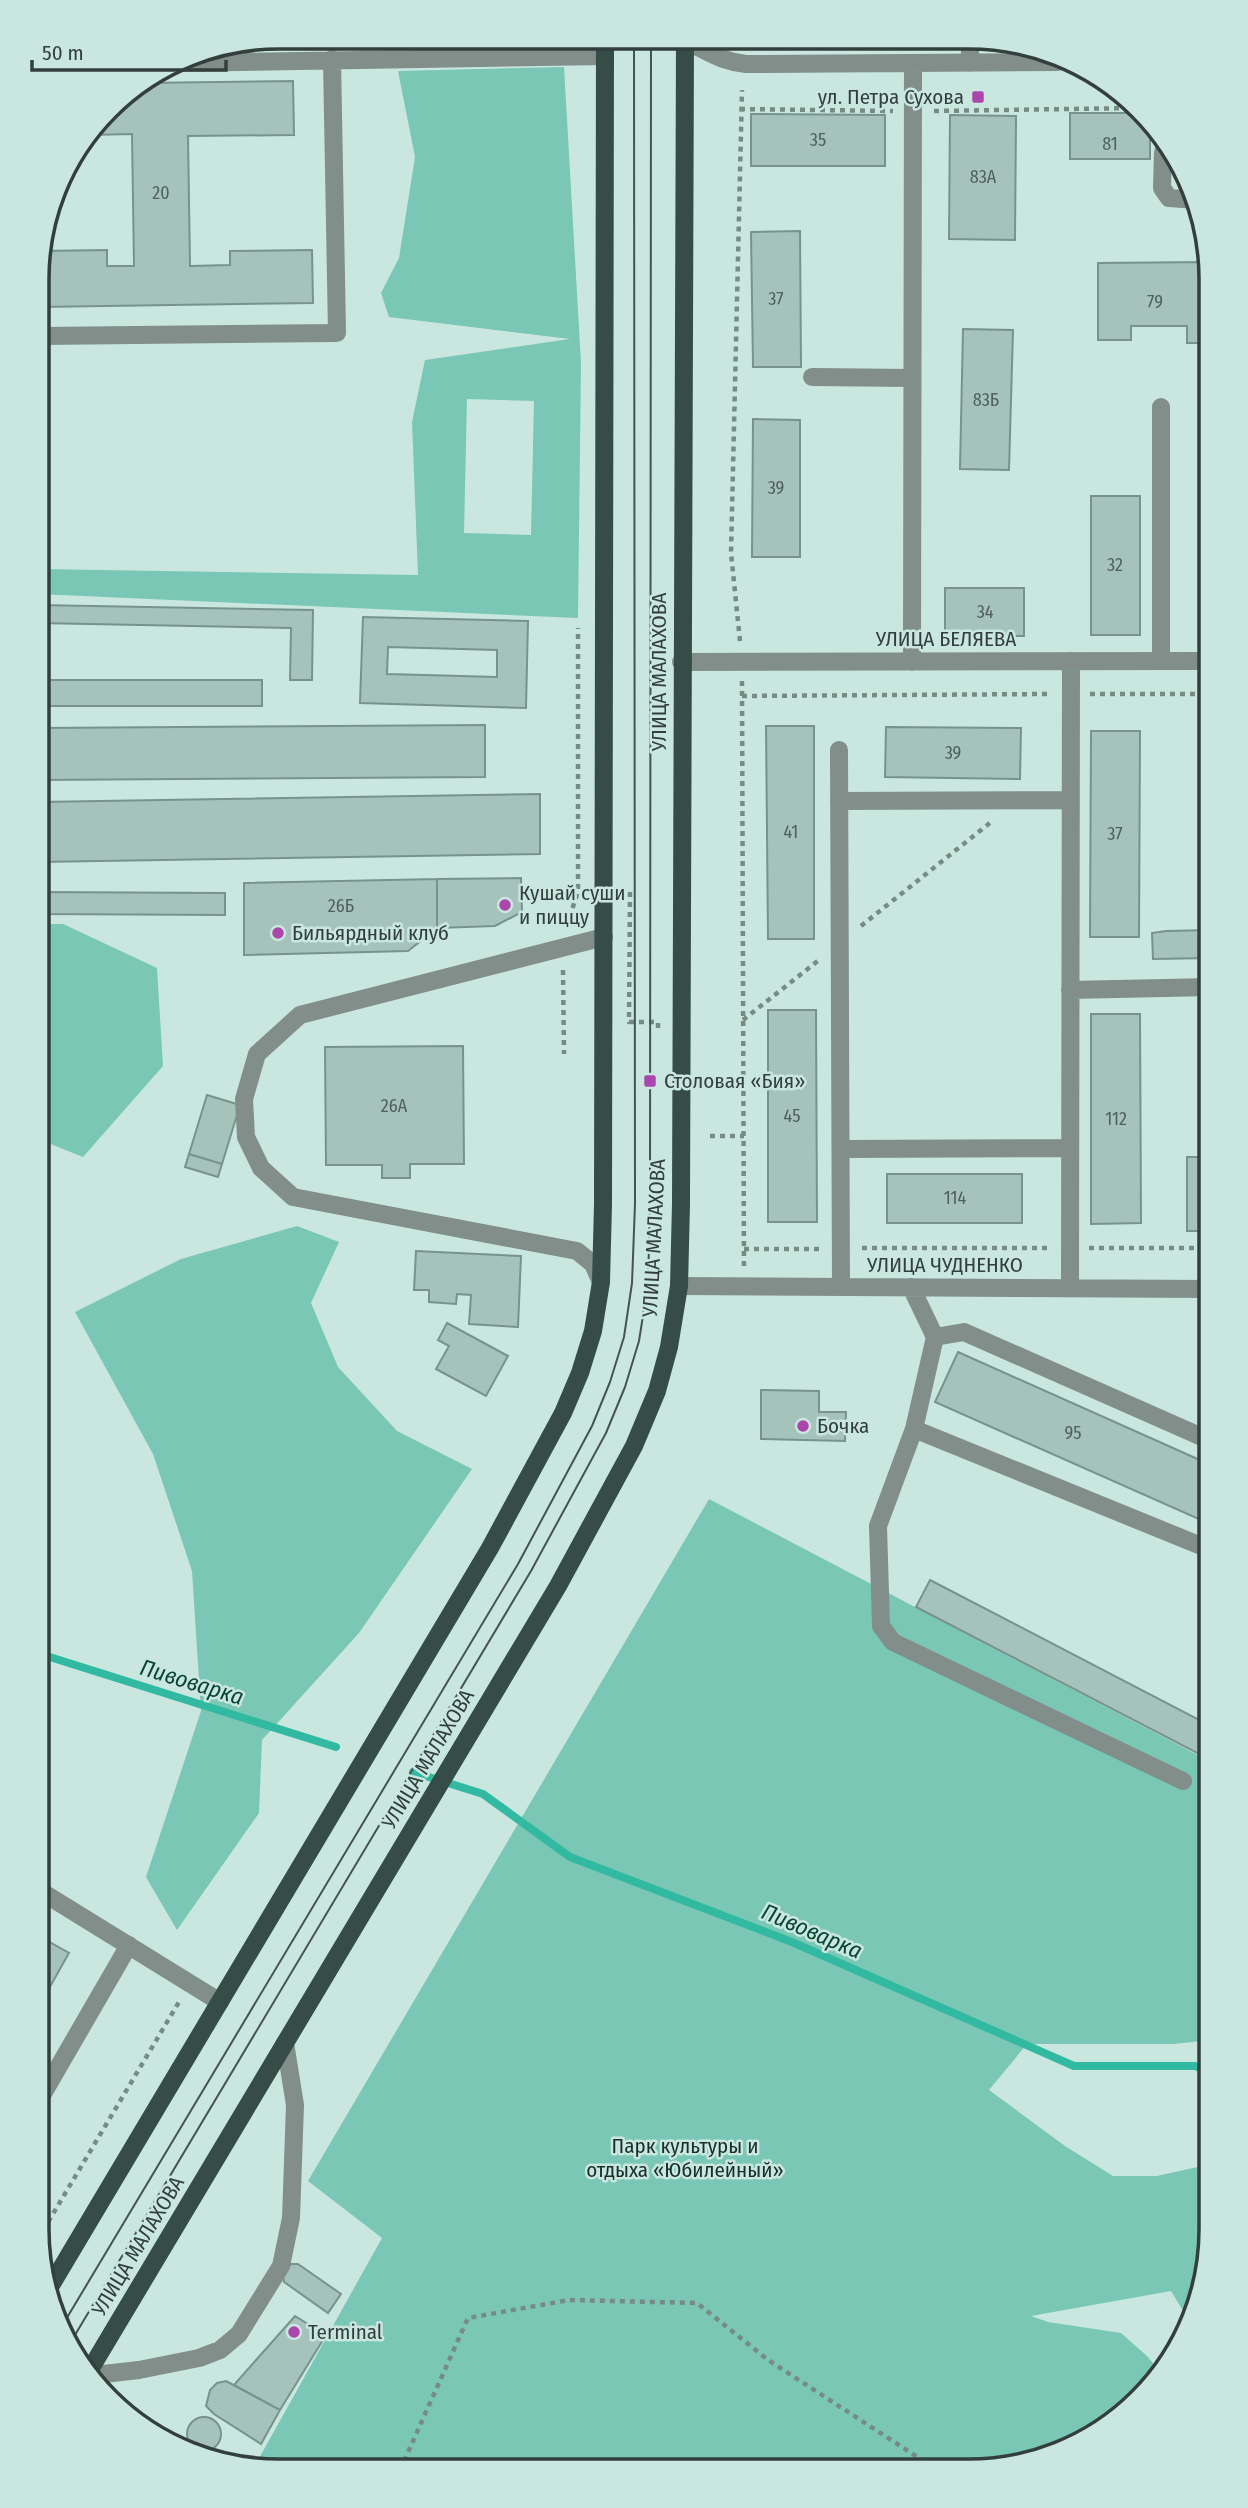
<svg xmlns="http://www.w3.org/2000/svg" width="1248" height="2508" font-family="'Fira Sans Condensed',sans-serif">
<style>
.green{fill:#7ac7b5;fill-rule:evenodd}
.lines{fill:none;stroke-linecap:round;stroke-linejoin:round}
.stream{stroke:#31baa1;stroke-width:8}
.building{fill:#a5c3bb;stroke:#77938b;stroke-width:2;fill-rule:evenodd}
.path{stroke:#778b85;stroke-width:4.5;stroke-dasharray:5 5;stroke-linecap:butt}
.minor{stroke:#818e8a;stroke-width:18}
.major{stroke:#364c46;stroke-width:18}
.tram{stroke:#465451;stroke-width:2}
.poi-dot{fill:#ab47ac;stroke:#c9e7df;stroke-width:2.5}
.labels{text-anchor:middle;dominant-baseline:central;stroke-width:5;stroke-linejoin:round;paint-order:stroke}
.number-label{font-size:18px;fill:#50605c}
.poi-label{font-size:21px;fill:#333f3c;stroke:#c9e7df;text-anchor:start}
.street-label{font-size:21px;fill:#333f3c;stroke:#c9e7df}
.park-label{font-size:21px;fill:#182e29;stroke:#c9e7df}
.water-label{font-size:23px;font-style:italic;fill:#0a453a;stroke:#c9e7df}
.rim{fill:none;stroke:#333f3c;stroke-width:3.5}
</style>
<rect width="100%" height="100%" fill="#c9e7df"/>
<!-- green -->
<path class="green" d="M 279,37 L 554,38 L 555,48 L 227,47 Z
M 564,67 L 581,363 L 578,618 L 38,594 L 38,569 L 418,575 L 412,422 L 425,360 L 570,339 L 389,317 L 381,293 L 399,258 L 415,157 L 398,71 ZM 467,399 L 534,401 L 531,535 L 464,533 Z
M 38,924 L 63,924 L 157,968 L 163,1066 L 83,1157 L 38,1139 Z
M 297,1226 L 339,1242 L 311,1303 L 338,1367 L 397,1431 L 472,1469 L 359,1633 L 262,1740 L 259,1813 L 177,1930 L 146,1877 L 201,1711 L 192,1571 L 153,1454 L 75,1312 L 181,1259 Z
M 709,1499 L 1211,1762 L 1211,2040 L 1174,2044 L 1027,2044 L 989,2090 L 1065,2146 L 1113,2176 L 1157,2176 L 1211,2164 L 1211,2245 L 1193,2321 L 1191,2324 L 1171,2291 L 1031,2316 L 1048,2322 L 1121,2333 L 1147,2356 L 1162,2374 L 1104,2430 L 1046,2459 L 969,2471 L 253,2469 L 382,2238 L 308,2181 Z"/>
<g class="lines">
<!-- stream -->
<path class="stream" d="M 37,1653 L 336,1747
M 413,1772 L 483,1794 L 570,1857 L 792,1942 L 1074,2066 L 1195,2066 L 1211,2072"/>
</g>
<!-- building -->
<path class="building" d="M 293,81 L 294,135 L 188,136 L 190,266 L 230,265 L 230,251 L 312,250 L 313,303 L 39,307 L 39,251 L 107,250 L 107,266 L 134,266 L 132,134 L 90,135 L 119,97 L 142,83 Z
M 1070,113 L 1140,113 L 1150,128 L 1150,159 L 1070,159 Z
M 751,114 L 885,115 L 885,166 L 751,166 Z
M 950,115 L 1016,116 L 1015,240 L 949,239 Z
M 800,231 L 801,367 L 753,367 L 751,232 Z
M 1209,262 L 1211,279 L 1211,343 L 1187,343 L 1187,326 L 1131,326 L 1131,340 L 1098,340 L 1098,263 Z
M 963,329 L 1013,330 L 1009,470 L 960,469 Z
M 753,419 L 800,420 L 800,557 L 752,557 Z
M 1091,496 L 1140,496 L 1140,635 L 1091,635 Z
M 945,588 L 1024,588 L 1024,636 L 945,636 Z
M 38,605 L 313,610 L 312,680 L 290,680 L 291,628 L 38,623 Z
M 363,617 L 528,621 L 526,708 L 360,703 ZM 388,647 L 497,650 L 497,677 L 387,674 Z
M 38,680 L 262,680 L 262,706 L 38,706 Z
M 485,725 L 485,777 L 38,780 L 38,728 Z
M 766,726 L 814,726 L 814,939 L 768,939 Z
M 886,727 L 1021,728 L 1020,779 L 885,777 Z
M 1091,731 L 1140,731 L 1139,937 L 1090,937 Z
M 540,794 L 540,854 L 38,862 L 38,802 Z
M 521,878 L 522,912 L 495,926 L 437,928 L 437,879 Z
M 437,879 L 437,928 L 408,951 L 244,955 L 244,883 Z
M 38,892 L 225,893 L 225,915 L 38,914 Z
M 1211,930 L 1211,958 L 1153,959 L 1152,933 L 1166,931 Z
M 768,1010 L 816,1010 L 817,1222 L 768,1222 Z
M 1091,1014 L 1140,1014 L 1141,1223 L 1091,1224 Z
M 463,1046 L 464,1164 L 410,1164 L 410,1178 L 382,1178 L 382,1165 L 326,1165 L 325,1047 Z
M 207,1095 L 240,1105 L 222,1164 L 189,1154 Z
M 189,1154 L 222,1164 L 218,1177 L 185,1167 Z
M 1187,1157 L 1211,1157 L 1211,1231 L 1187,1231 Z
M 887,1174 L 1022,1174 L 1022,1223 L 887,1223 Z
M 416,1251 L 521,1256 L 518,1327 L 469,1324 L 471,1295 L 457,1294 L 456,1304 L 429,1302 L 429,1290 L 414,1290 Z
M 447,1323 L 508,1356 L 486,1396 L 436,1369 L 449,1346 L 438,1340 Z
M 958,1352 L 1211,1465 L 1210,1524 L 935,1402 Z
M 761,1390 L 819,1391 L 819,1412 L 846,1412 L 845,1441 L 761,1439 Z
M 930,1580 L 1211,1726 L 1211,1731 L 1199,1754 L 916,1607 Z
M 37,1935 L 69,1953 L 37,2010 Z
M 291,2264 L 298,2264 L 341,2294 L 328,2313 L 284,2282 L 283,2276 Z
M 295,2316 L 326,2335 L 280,2410 L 234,2385 Z
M 226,2381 L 280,2410 L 261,2444 L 214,2414 L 206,2406 L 210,2390 L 217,2383 Z
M187 2434a17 17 0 1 1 34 0a17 17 0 1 1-34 0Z
M 219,2458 L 229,2462 L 232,2465 L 211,2459 Z"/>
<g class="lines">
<!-- path -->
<path class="path" d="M 740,109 L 893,111
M 934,111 L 1136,108
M 740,641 L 731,553 L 742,90
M 742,681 L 744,1268
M 1090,694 L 1211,694
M 742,696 L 1049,694
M 630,892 L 629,1022 L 658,1022 L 658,1028
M 861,926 L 991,822
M 566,927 L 578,892 L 578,628
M 563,970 L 564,1054
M 743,1020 L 819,960
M 710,1136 L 744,1136
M 862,1248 L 1049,1248
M 1089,1248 L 1211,1248
M 744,1249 L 822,1249
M 38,2239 L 179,2002
M 400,2470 L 468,2318 L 569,2300 L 697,2303 L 768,2360 L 939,2471"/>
<!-- minor -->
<path class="minor" d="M 678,39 C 704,47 716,61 746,64 L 1058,62
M 970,41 L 970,63
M 174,63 L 605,56
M 1163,152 L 1162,188 L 1169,198 L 1198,200
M 39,336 L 337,333 L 332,59
M 812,377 L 912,378
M 1161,407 L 1161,661
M 681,662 L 1211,661
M 912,662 L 913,64
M 839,750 L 841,1287
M 839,801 L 1070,800
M 1070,990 L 1211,987
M 841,1149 L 1070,1148
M 601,1282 L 593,1264 L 577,1251 L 293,1197 L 261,1168 L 246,1137 L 244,1099 L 257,1054 L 300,1015 L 604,937
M 679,1286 L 1211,1289
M 911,1287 L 935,1337 L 914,1429 L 878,1526 L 881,1626 L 893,1642 L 1183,1781
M 1070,1288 L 1071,661
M 935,1337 L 964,1332 L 1211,1441
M 914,1429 L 1211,1550
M 37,1889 L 220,2002
M 37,2104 L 129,1945
M 95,2375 L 139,2370 L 199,2358 L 220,2350 L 239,2334 L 281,2266 L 291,2218 L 295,2105 L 285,2043"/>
<!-- major -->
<path class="major" d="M 47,2292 L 490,1548 L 563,1413 L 580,1373 L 593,1331 L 601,1282 L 603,1204 L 605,39
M 91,2368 L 558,1586 L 634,1446 L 657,1391 L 669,1347 L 679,1286 L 681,1204 L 685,39"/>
<!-- tram -->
<path class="tram" d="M 62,2326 L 518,1564 L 592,1426 L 610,1382 L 624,1337 L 632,1283 L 635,1204 L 634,39
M 72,2340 L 531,1571 L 606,1433 L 625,1387 L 639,1341 L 648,1284 L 650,1204 L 651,39"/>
</g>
<!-- markers -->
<g class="poi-dot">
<rect x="971" y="90" width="14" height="14" rx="3.5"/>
<circle cx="505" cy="905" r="7"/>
<circle cx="278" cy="933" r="7"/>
<rect x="643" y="1074" width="14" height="14" rx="3.5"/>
<circle cx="803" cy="1426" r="7"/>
<circle cx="294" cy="2332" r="7"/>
</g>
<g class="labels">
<!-- number labels -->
<g class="number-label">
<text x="818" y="140">35</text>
<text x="1110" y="144">81</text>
<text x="983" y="177">83А</text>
<text x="161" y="193">20</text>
<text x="776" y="299">37</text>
<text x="1155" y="302">79</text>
<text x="986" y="400">83Б</text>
<text x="776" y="488">39</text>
<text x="1115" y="565">32</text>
<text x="985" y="612">34</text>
<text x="953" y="753">39</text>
<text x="791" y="832">41</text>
<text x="1115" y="834">37</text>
<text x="341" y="906">26Б</text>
<text x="394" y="1106">26А</text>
<text x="792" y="1116">45</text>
<text x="1116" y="1119">112</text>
<text x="955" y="1198">114</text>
<text x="1073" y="1433">95</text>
</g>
<!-- poi labels -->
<g class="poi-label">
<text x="964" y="97" text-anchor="end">ул. Петра Сухова</text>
<text x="519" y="893">Кушай суши<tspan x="519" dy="24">и пиццу</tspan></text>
<text x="292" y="933">Бильярдный клуб</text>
<text x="664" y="1081">Столовая «Бия»</text>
<text x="817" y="1426">Бочка</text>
<text x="308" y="2332">Terminal</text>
</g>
<!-- street labels -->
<g class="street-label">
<text x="946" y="639">УЛИЦА БЕЛЯЕВА</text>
<text transform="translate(659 672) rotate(-90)">УЛИЦА МАЛАХОВА</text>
<text transform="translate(654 1238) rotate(-87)">УЛИЦА МАЛАХОВА</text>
<text x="945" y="1265">УЛИЦА ЧУДНЕНКО</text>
<text transform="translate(428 1759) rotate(-59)">УЛИЦА МАЛАХОВА</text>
<text transform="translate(138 2246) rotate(-59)">УЛИЦА МАЛАХОВА</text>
</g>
<!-- park labels -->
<g class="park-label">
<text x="685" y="2146">Парк культуры и<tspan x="685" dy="24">отдыха «Юбилейный»</tspan></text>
</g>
<!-- water labels -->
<g class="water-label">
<text transform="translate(192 1682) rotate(17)">Пивоварка</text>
<text transform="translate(812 1931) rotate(23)">Пивоварка</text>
</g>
</g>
<!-- crop -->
<path d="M0 0H1248V2508H0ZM279 49H969A230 230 0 0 1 1199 279V2229A230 230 0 0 1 969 2459H279A230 230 0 0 1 49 2229V279A230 230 0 0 1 279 49Z" fill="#c9e7df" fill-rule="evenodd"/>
<path class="rim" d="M279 49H969A230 230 0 0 1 1199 279V2229A230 230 0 0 1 969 2459H279A230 230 0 0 1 49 2229V279A230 230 0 0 1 279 49Z"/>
<!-- scale -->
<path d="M32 60v10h194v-10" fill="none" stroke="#333f3c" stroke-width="3.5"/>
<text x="42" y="60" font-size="21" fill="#333f3c" stroke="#c9e7df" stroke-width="5" paint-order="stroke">50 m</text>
</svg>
